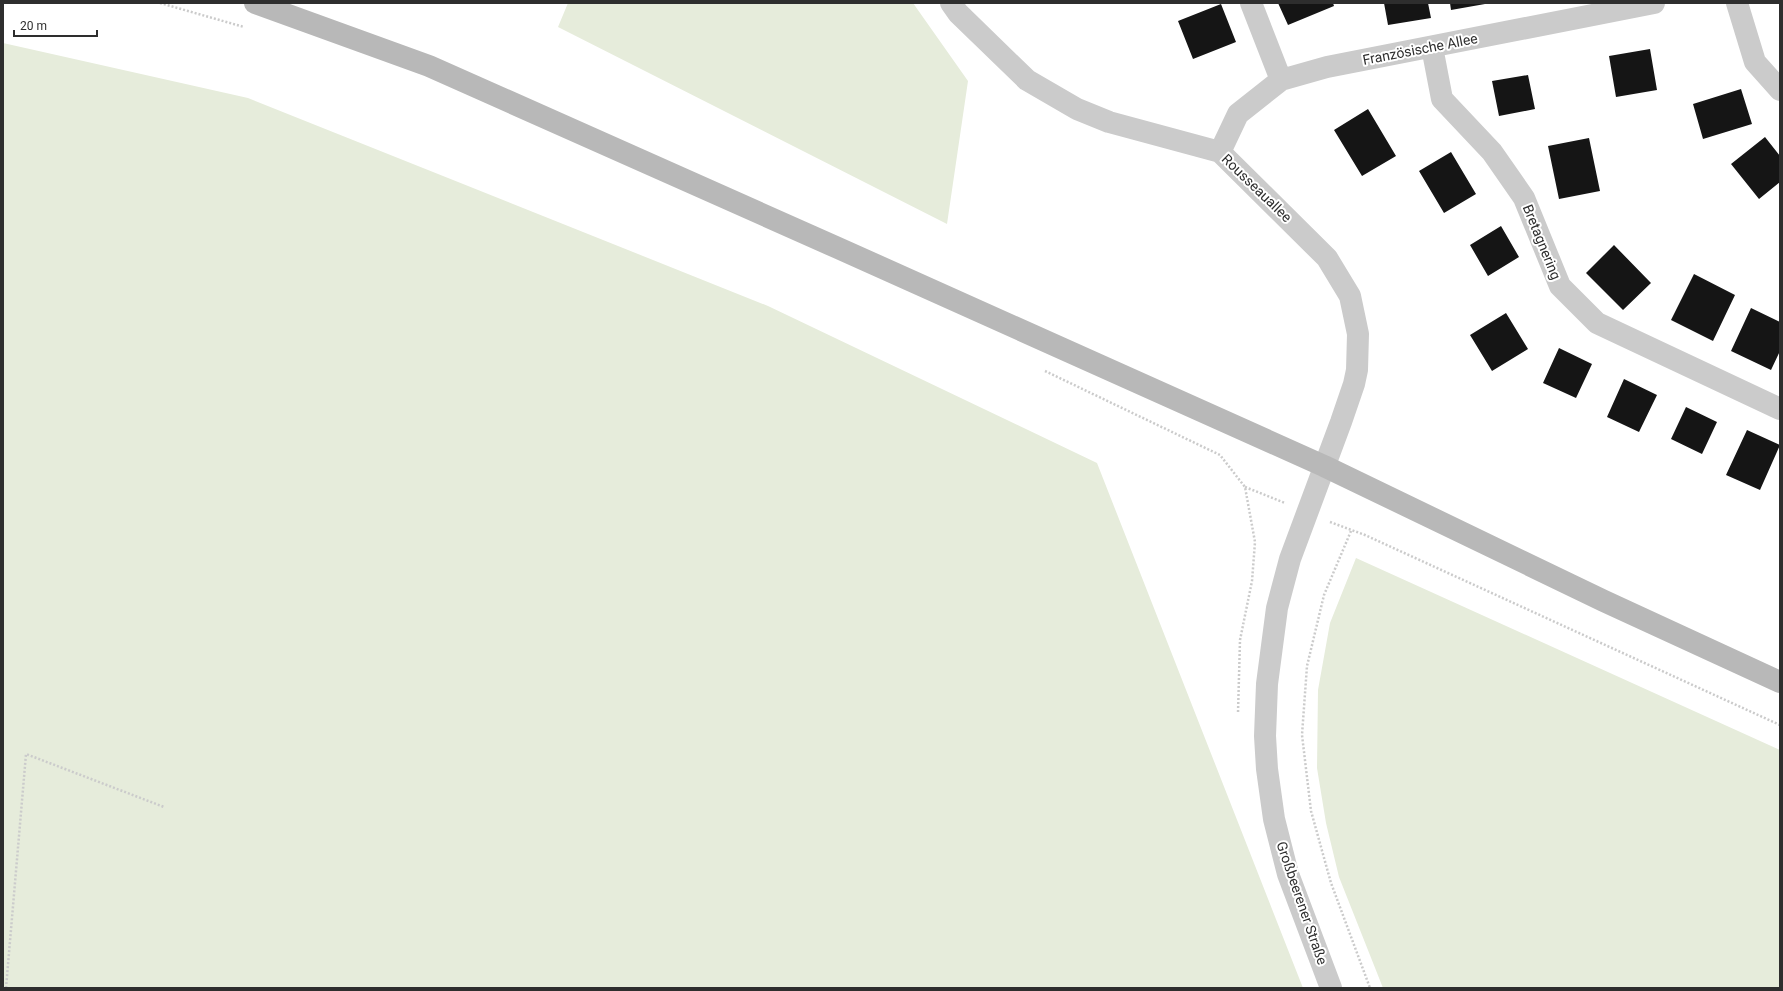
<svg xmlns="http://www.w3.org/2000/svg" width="1783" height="991" font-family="Roboto,sans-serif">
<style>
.green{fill:#e6ecdb}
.building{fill:#151515}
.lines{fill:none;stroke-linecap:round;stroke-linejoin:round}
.path{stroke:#cbcbcb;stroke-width:2.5;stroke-dasharray:2 2;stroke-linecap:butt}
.minor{stroke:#cbcbcb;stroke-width:22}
.secondary{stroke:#b8b8b8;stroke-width:22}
.labels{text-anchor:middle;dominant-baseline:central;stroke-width:4;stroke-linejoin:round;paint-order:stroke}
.street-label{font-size:14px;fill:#2e2e2e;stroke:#fff}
</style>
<rect width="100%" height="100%" fill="#fff"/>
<!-- green -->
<path class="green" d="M 568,3 L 913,3 L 968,81 L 947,224 L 558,27 Z
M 3,43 L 248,98 L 768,306 L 1097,463 L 1303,988 L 3,988 Z
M 1356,558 L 1780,750 L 1780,988 L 1383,988 L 1339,877 L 1326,823 L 1317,768 L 1318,690 L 1330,623 Z"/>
<!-- building -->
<path class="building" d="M 1278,3 L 1333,3 L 1334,6 L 1288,25 Z
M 1384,3 L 1428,3 L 1431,18 L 1388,25 Z
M 1450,3 L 1485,3 L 1485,4 L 1451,10 Z
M 1221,4 L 1236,42 L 1193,59 L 1178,21 Z
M 1650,49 L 1657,90 L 1616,97 L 1609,56 Z
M 1528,75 L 1535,109 L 1499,116 L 1492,81 Z
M 1741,89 L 1752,124 L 1703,139 L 1693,104 Z
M 1368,109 L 1396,156 L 1362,176 L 1334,130 Z
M 1765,137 L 1780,156 L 1780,182 L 1759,199 L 1731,164 Z
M 1589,138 L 1600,191 L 1559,199 L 1548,146 Z
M 1451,152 L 1476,194 L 1444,213 L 1419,171 Z
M 1501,226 L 1519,257 L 1488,276 L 1470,245 Z
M 1614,245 L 1651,283 L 1623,310 L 1586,273 Z
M 1694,274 L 1735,295 L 1713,341 L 1671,320 Z
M 1751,308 L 1780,322 L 1780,351 L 1771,370 L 1731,351 Z
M 1506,313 L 1528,349 L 1492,371 L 1470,335 Z
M 1559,348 L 1592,364 L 1576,398 L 1543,383 Z
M 1624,379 L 1657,395 L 1639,432 L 1607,417 Z
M 1686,407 L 1717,422 L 1702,454 L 1671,439 Z
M 1747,430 L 1780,445 L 1760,490 L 1726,475 Z"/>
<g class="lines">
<!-- path -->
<path class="path" d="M 160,3 L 244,27
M 1045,371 L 1220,455 L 1245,487 L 1255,542 L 1252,581 L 1240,640 L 1238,713
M 1245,487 L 1285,503
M 1330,522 L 1365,535 L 1780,725
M 1351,531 L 1324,595 L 1307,666 L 1302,735 L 1311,811 L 1331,883 L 1370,988
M 6,988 L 26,754 L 164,807"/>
<!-- minor -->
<path class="minor" d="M 951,3 L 958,13 L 1027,80 L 1077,109 L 1109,122 L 1220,152 L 1327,258 L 1350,296 L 1358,334 L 1357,370 L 1354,384 L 1341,422 L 1290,559 L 1277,608 L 1267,684 L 1265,736 L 1267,769 L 1274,819 L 1288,874 L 1331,988
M 1251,3 L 1281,80
M 1737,3 L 1755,62 L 1780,90
M 1432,47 L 1442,99 L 1492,152 L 1524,198 L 1560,286 L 1597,323 L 1780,409
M 1220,152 L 1238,114 L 1281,80 L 1327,67 L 1654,3"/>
<!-- secondary -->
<path class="secondary" d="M 255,3 L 429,66 L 838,248 L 1324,466 L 1604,601 L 1780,682"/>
</g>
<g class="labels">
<!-- street labels -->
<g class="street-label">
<text transform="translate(1420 49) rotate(-11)">Französische Allee</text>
<text transform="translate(1257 188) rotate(44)">Rousseauallee</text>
<text transform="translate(1542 242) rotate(68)">Bretagnering</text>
<text transform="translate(1302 903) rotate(71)">Großbeerener Straße</text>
</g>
</g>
<!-- border -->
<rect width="1783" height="991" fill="none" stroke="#2e2e2e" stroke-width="8"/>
<!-- scale -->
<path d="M14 30v6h83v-6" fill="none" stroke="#2e2e2e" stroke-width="2"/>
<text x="20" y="30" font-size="12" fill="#2e2e2e" stroke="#ffffff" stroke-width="3" paint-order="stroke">20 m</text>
</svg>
